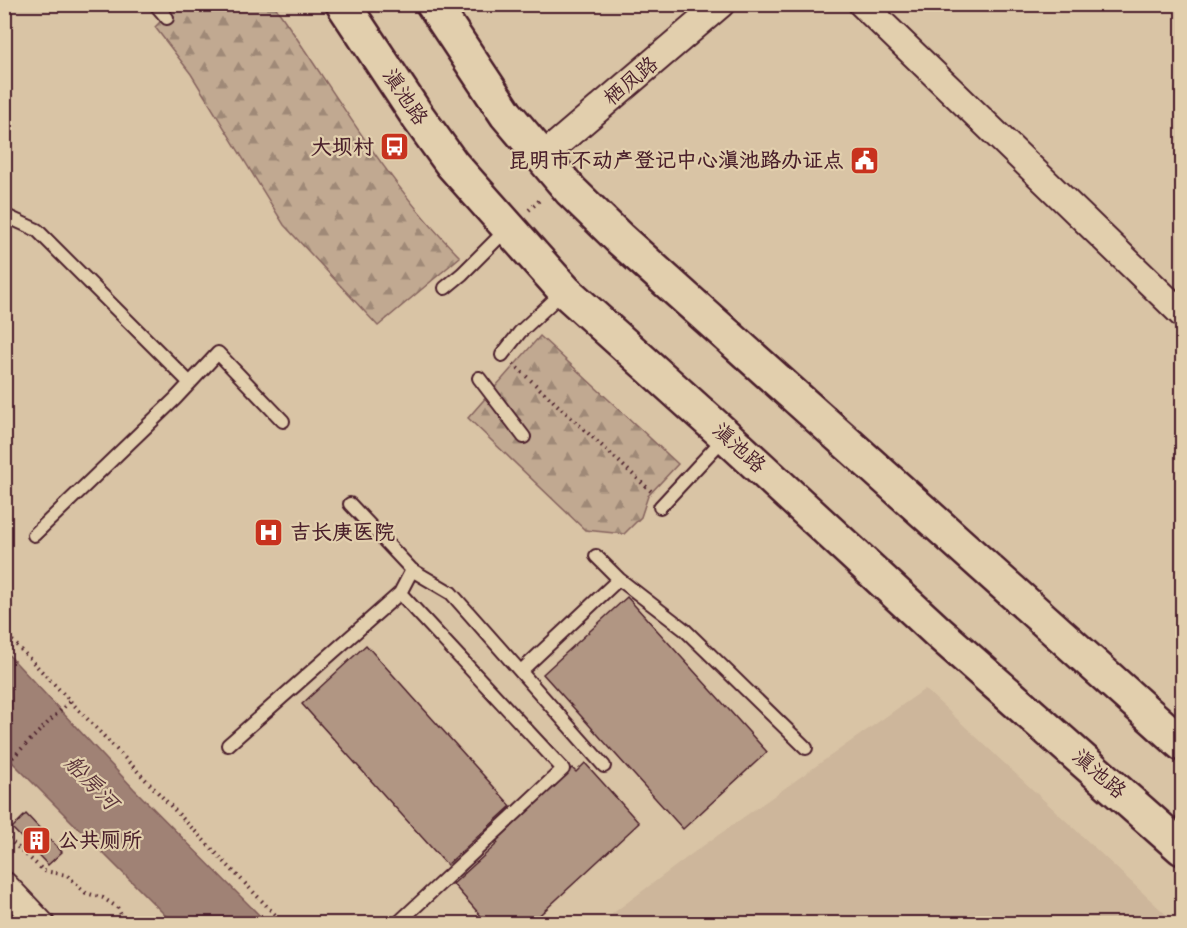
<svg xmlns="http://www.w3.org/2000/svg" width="1187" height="928" font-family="'Architects Daughter','LXGW WenKai TC',sans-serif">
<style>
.built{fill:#cdb69b}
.forest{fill:url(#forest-firs);stroke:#86645e;stroke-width:1.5}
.water{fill:#a08275;stroke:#7e5a57;stroke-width:1.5}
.building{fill:#b19683;stroke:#4a1f2b;stroke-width:1.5}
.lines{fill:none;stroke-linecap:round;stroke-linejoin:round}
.service-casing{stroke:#4a1f2b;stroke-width:16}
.minor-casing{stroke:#4a1f2b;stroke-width:30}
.primary-casing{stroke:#4a1f2b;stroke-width:38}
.path{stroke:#4a1f2b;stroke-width:4;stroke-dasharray:1.5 4.5;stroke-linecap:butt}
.service{stroke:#e2cfad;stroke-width:12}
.minor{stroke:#e2cfad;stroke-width:26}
.primary{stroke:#e2cfad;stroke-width:33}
.labels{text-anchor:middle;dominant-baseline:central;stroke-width:4.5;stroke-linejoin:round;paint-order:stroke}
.street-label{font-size:21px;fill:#4a1f2b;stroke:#e2cfad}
.poi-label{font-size:21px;font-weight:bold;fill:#4a1f2b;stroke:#e2cfad;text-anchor:end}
.water-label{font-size:22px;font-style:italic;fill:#5b333a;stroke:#e2cfad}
</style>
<defs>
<pattern id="forest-firs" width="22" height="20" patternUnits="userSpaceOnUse" patternTransform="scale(1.5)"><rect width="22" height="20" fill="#c1a991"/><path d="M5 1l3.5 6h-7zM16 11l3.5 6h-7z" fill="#9f8977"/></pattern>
</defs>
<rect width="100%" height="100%" fill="#d9c4a5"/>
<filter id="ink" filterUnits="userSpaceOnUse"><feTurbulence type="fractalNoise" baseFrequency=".0167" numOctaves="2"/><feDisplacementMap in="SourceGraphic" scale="12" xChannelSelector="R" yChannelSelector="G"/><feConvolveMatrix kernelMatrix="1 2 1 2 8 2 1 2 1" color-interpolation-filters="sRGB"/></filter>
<g filter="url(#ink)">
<!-- built -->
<path class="built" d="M 925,689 L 1175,923 L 600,923 L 693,853 Z"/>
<!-- forest -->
<path class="forest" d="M 171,5 L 274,5 C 334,90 386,183 460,257 L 378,326 L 284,225 L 191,74 L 155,27 L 174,8 Z
M 540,336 L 678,464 L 648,496 L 641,517 L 624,534 L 585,530 L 468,418 Z"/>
<!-- water -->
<path class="water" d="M 4,650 L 134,789 L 267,923 L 173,923 L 5,755 Z"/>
<!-- building -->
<path class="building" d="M 627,597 L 767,752 L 683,829 L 543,674 Z
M 366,645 L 511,806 L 447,865 L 302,704 Z
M 585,763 L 639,823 L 530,924 L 488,924 L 453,884 L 498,843 L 495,839 L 572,768 L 576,772 Z
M 26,814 L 62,852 L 48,865 L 12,828 Z"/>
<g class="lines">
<defs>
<path id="service" d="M 155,4 L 167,18
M 4,215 L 37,230 L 190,383
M 445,288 L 462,274 L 507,229
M 502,355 L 520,332 L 564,291
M 479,378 L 524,437
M 350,504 L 412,570 L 451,593 L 604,766
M 660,507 L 725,437
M 34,535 L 175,399 L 218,353 L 283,421
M 596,556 L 619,579 L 685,630 L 806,748
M 521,671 L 619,579
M 228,745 L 400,593 L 412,570
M 398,923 L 563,769 L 400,593"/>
<path id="minor" d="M 862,4 L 1182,314
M 542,157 L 721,4
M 4,885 L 41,924"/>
<path id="primary" d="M 343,4 L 418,117 L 452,164 L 565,291 L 726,436 L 939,633 L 1182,848
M 433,4 L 506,114 L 571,191 L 620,239 L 1182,744"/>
</defs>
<!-- service casing -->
<use href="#service" class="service-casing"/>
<!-- minor casing -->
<use href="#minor" class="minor-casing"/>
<!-- primary casing -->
<use href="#primary" class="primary-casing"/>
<!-- path -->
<path class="path" d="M 529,210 L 542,198
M 513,364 L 653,493
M 4,632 L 284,924
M 4,766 L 71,700
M 4,835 L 44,871 L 67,875 L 86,893 L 103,898 L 117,907 L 126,924"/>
<!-- service -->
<use href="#service" class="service"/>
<!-- minor -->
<use href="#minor" class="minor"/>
<!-- primary -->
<use href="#primary" class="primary"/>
</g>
</g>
<!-- icons -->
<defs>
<symbol id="bus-square" viewBox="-11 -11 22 22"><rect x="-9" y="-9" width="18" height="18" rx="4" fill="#c8321e" stroke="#e2cfad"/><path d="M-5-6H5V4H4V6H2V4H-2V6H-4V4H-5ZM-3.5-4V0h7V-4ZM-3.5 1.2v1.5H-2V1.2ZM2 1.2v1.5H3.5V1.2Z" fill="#fff"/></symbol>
<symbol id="civic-square" viewBox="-11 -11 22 22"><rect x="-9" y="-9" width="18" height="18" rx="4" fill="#c8321e" stroke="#e2cfad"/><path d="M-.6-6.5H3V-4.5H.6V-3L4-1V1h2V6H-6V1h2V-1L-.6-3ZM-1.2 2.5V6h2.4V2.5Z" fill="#fff"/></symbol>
<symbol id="hospital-square" viewBox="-11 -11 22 22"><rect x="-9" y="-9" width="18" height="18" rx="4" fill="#c8321e" stroke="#e2cfad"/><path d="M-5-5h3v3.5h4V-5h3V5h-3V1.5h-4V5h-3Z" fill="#fff"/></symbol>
<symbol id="building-square" viewBox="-11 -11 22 22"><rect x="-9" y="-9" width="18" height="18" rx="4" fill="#c8321e" stroke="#e2cfad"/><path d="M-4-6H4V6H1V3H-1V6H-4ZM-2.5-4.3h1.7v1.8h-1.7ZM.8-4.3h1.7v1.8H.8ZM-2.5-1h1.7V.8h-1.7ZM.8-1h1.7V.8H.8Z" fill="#fff"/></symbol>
</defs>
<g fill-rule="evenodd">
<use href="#bus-square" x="378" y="130" width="33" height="33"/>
<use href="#civic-square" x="848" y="144" width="33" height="33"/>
<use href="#hospital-square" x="252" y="516" width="33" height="33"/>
<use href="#building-square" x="20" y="824" width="33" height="33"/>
</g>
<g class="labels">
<!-- street labels -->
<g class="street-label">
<text transform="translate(631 81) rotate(-40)">栖凤路</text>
<text transform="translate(405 97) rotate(56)">滇池路</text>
<text transform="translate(739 448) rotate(42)">滇池路</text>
<text transform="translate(1099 774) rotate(41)">滇池路</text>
</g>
<!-- poi labels -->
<g class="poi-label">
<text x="374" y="147">大坝村</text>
<text x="844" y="160">昆明市不动产登记中心滇池路办证点</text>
<text x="290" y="532" text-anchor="start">吉长庚医院</text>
<text x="58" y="840" text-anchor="start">公共厕所</text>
</g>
<!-- water labels -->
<g class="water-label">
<text transform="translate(91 783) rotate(46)">船房河</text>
</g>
</g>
<!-- margin -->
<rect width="1187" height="928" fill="none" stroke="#e2cfad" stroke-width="24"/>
<rect x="12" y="12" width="1163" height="904" fill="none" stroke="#4a1f2b" stroke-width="2" filter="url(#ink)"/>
</svg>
